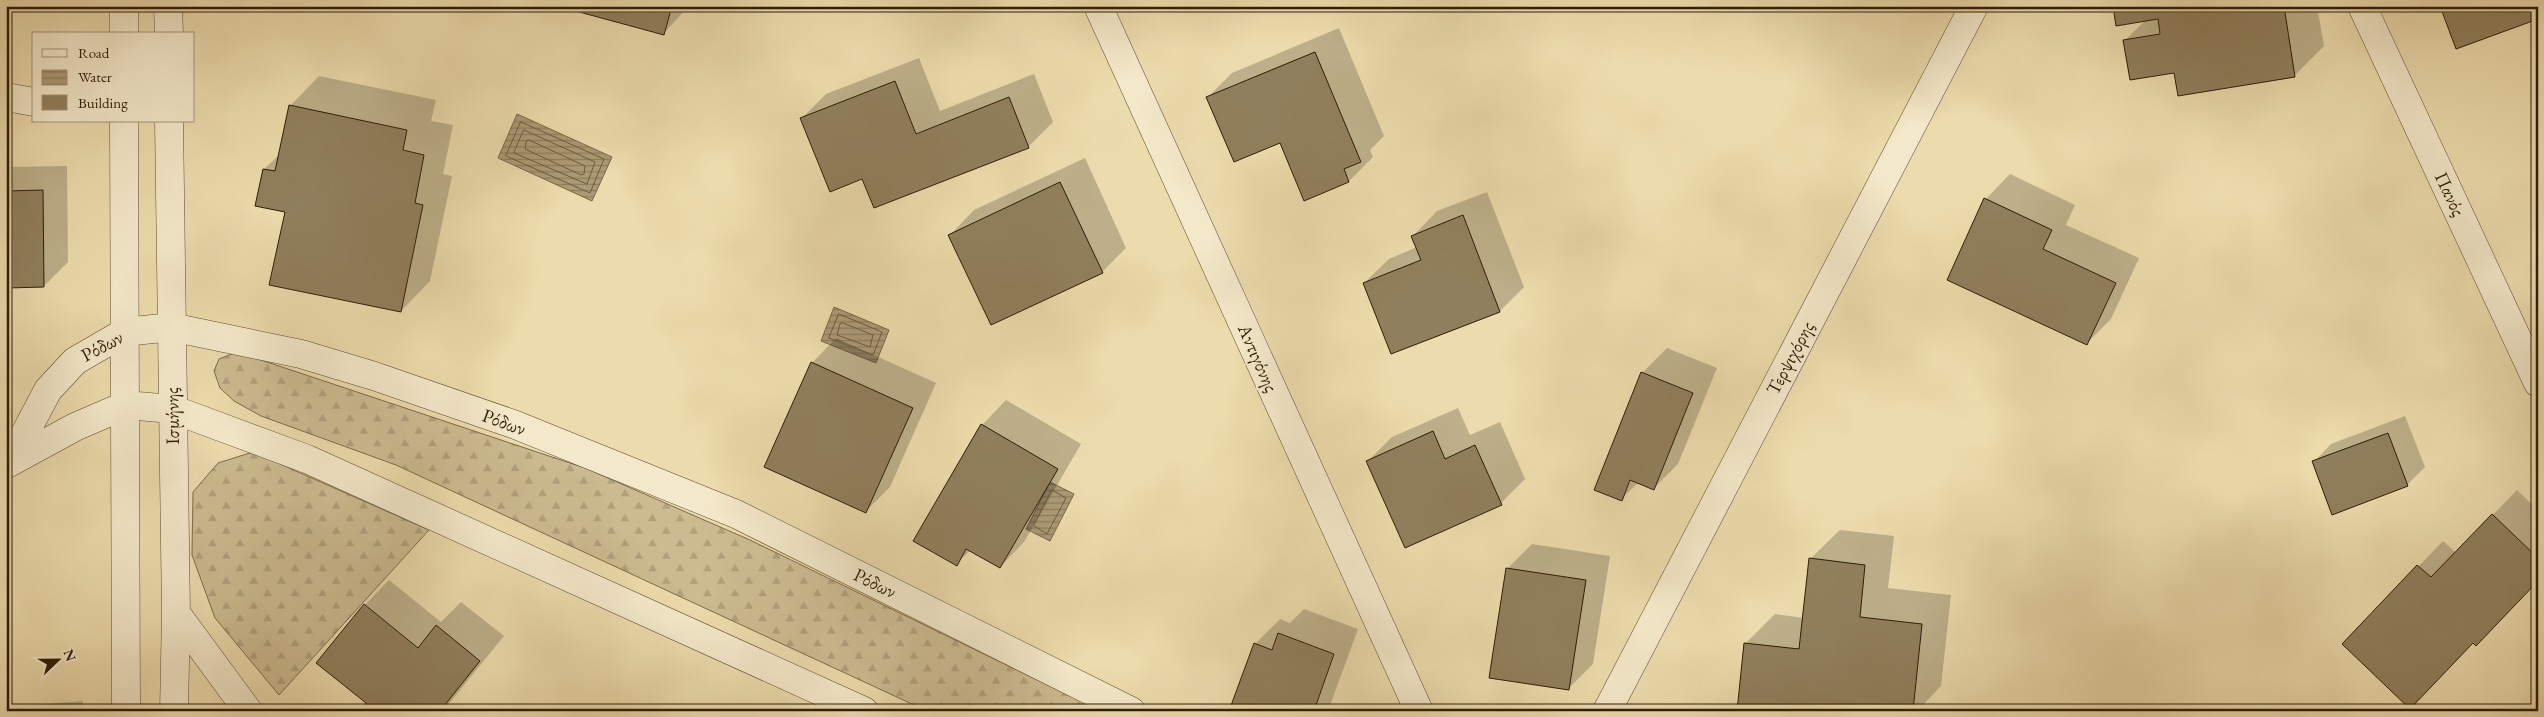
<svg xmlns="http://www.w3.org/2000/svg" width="2544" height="717" font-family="'EB Garamond',serif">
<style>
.forest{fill:url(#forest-firs);stroke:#7c6c4b}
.water{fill:url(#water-rules);stroke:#796848}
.shadow{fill:#0003}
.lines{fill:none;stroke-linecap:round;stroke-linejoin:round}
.shore{stroke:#6c5b3d;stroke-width:1}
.building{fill:#907f5c;stroke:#2d1c06}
.minor-casing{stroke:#5d4c30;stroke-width:29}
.minor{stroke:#f3e8c9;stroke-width:28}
.labels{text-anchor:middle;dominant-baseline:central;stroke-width:4.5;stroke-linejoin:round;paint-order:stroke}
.street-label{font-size:19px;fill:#2d1c06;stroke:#f3e8c9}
</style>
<defs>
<pattern id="forest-firs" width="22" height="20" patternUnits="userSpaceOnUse" patternTransform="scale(1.25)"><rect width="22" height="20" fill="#ccbb90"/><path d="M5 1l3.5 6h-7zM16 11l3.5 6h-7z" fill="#b0a07b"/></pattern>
<pattern id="water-rules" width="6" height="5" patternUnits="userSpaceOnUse" patternTransform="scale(1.25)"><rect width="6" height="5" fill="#ab9a74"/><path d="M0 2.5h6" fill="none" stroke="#8c7d5d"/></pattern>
</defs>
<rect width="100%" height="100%" fill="#ecdbac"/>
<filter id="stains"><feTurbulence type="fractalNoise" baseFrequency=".004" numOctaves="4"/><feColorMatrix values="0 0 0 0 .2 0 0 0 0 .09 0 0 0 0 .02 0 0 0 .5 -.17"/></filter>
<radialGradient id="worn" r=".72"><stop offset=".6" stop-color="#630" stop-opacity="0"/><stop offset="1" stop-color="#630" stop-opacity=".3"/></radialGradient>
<!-- forest -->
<path class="forest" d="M 237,352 L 585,468 L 750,540 L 1101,711 L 927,711 L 396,465 L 261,416 L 234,401 L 220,388 L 214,371 L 219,359 Z
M 253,452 L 429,530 L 279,695 L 215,618 L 192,555 L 193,492 L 218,463 Z"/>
<!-- water -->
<path class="water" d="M 517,114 L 612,157 L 592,201 L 498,158 Z
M 834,307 L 889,330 L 876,363 L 821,341 Z
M 1050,482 L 1074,494 L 1050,541 L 1026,529 Z"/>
<!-- shadow -->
<path class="shadow" d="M 574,6 L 689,6 L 664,33 Z
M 2114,6 L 2317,6 L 2324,46 L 2294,76 L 2175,72 L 2124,41 L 2146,20 Z
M 1339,28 L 1384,136 L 1370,150 L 1373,157 L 1349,181 L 1208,97 L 1232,73 Z
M 919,58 L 940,111 L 1034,74 L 1053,122 L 1028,147 L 863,178 L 802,118 L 826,94 Z
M 319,76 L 436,100 L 431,121 L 453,125 L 443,174 L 452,176 L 430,281 L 401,311 L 286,211 L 257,205 L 264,169 L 280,154 L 290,106 Z
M 1085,158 L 1126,248 L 1102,272 L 950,235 L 974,210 Z
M 67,166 L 68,262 L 44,286 L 6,286 L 6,167 Z
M 2010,174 L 2075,205 L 2066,225 L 2139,258 L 2111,319 L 2087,343 L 1986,199 Z
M 1487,192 L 1524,287 L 1500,311 L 1364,283 L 1389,259 L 1417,247 L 1413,236 L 1437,211 Z
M 836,338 L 936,383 L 890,487 L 866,511 L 812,363 Z
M 1667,348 L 1717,368 L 1678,464 L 1654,488 L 1639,482 L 1621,499 L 1642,373 Z
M 1006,400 L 1081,444 L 1024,542 L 1000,567 L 971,550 L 956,564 L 982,425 Z
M 1458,408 L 1470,435 L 1500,422 L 1525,479 L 1501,503 L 1367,462 L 1392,437 Z
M 2405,416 L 2425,467 L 2407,485 L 2314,462 L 2331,444 Z
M 2517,490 L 2538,510 L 2538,580 L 2473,642 L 2344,644 L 2443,541 L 2456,553 Z
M 1840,530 L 1894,536 L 1888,588 L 1951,595 L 1941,686 L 1917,711 L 1866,711 L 1745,644 L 1775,614 L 1804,618 L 1810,559 Z
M 1532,544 L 1610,556 L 1593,664 L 1568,689 L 1508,568 Z
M 389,580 L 441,622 L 461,602 L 504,636 L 443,711 L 361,711 L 367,703 L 318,663 L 365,605 Z
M 1304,609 L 1358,629 L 1328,711 L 1231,711 L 1255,644 L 1280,619 L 1290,623 Z
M 83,701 L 83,711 L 6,711 L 6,707 Z
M 2262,708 L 2296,711 L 2259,711 Z"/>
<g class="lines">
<!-- shore -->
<path class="shore" d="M 521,122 L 604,159 L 590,193 L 506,156 Z
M 524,130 L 595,162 L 587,184 L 514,153 Z
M 529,140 L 585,166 L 584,174 L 581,175 L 525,149 L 526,142 Z
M 839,314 L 882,332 L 873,355 L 829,338 Z
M 843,323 L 873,335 L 870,347 L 837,335 L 840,324 Z
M 1052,490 L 1066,498 L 1047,534 L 1034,526 Z"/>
</g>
<!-- building -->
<path class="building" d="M 573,6 L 672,6 L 664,35 L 572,10 Z
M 2113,6 L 2284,6 L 2295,77 L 2178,96 L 2174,73 L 2130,80 L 2123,40 L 2160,34 L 2158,19 L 2116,26 Z
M 2440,6 L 2538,6 L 2538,19 L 2456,49 Z
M 1315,52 L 1361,162 L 1344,169 L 1349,182 L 1304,201 L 1280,143 L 1234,162 L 1206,97 Z
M 895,81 L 916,134 L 1009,97 L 1029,148 L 874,208 L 862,179 L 830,192 L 800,118 Z
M 289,105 L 407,130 L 403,150 L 424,155 L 415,203 L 423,205 L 401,312 L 269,285 L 285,212 L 255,206 L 263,169 L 275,171 Z
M 1060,182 L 1103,273 L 991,325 L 948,235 Z
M 43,190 L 44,287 L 6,288 L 6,191 Z
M 1984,198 L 2052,230 L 2043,249 L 2116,283 L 2087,345 L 1947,280 Z
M 1463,215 L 1500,312 L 1391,354 L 1363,283 L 1421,260 L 1411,236 Z
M 811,362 L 913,408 L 866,513 L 764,467 Z
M 1641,372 L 1693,393 L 1654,490 L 1630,480 L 1622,501 L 1594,490 Z
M 981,424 L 1058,469 L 1000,568 L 966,549 L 957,566 L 913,541 Z
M 1433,431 L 1445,459 L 1475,445 L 1502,505 L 1405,548 L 1366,461 Z
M 2388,433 L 2408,486 L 2332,515 L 2312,461 Z
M 2492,514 L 2538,558 L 2538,581 L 2476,646 L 2473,643 L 2410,709 L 2342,644 L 2417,565 L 2431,577 Z
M 1809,558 L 1865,565 L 1860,617 L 1922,624 L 1913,711 L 1737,711 L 1744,643 L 1799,649 Z
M 1506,568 L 1586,580 L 1569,690 L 1489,678 Z
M 364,604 L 418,648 L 436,625 L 480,661 L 440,711 L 360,711 L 366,703 L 316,663 Z
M 1278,633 L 1334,654 L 1314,711 L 1229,711 L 1254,643 L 1272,650 Z"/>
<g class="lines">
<defs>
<path id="minor" d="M 124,6 L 124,34
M 168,6 L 169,34
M 1098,6 L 1419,711
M 2362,6 L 2538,383
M 6,97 L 34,102
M 124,121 L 126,711
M 169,121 L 176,613 L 174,711
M 10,462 L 48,390 L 75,361 L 125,332 L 171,327 L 301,354 L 374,376 L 513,424 L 736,514 L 1131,711
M 7,464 L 75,427 L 126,405 L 172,409 L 307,459 L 864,711
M 176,613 L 248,711
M 1607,711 L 1974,6"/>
</defs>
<!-- minor casing -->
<use href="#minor" class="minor-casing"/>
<!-- minor -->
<use href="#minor" class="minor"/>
</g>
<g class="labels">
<!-- street labels -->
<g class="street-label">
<text transform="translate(2450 194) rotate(65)">Πανός</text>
<text transform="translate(102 346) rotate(-28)">Ρόδων</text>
<text transform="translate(1258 358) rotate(66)">Αντιγόνης</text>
<text transform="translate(1790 358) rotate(-62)">Τερψιχόρης</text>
<text transform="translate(172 416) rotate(-91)">Ισμήνης</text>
<text transform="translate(504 422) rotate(20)">Ρόδων</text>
<text transform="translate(875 583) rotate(26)">Ρόδων</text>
</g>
</g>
<!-- margin -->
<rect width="2544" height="717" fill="none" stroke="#ecdbac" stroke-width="25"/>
<rect x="8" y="8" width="2529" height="702" fill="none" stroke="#2d1c06" stroke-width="2.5"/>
<rect x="12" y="12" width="2519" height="692" fill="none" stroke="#2d1c06"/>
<!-- legend -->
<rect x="32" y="32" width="162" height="90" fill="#f3e8c9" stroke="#a4967b"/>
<rect x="42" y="49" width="25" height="8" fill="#f3e8c9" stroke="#a4967b"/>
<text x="78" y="58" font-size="15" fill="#2d1c06">Road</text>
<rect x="42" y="70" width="25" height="15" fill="url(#water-rules)" stroke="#a4967b"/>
<text x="78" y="82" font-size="15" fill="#2d1c06">Water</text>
<rect x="42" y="95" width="25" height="15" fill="#907f5c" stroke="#a4967b"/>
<text x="78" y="108" font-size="15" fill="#2d1c06">Building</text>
<!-- north arrow -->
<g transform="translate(58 660) rotate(68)" stroke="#f3e8c9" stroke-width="4" paint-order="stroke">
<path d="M0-4L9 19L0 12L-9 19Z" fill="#2d1c06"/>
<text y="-8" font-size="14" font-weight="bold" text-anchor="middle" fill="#2d1c06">N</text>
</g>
<rect width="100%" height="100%" filter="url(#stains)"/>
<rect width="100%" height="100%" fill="url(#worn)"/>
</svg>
